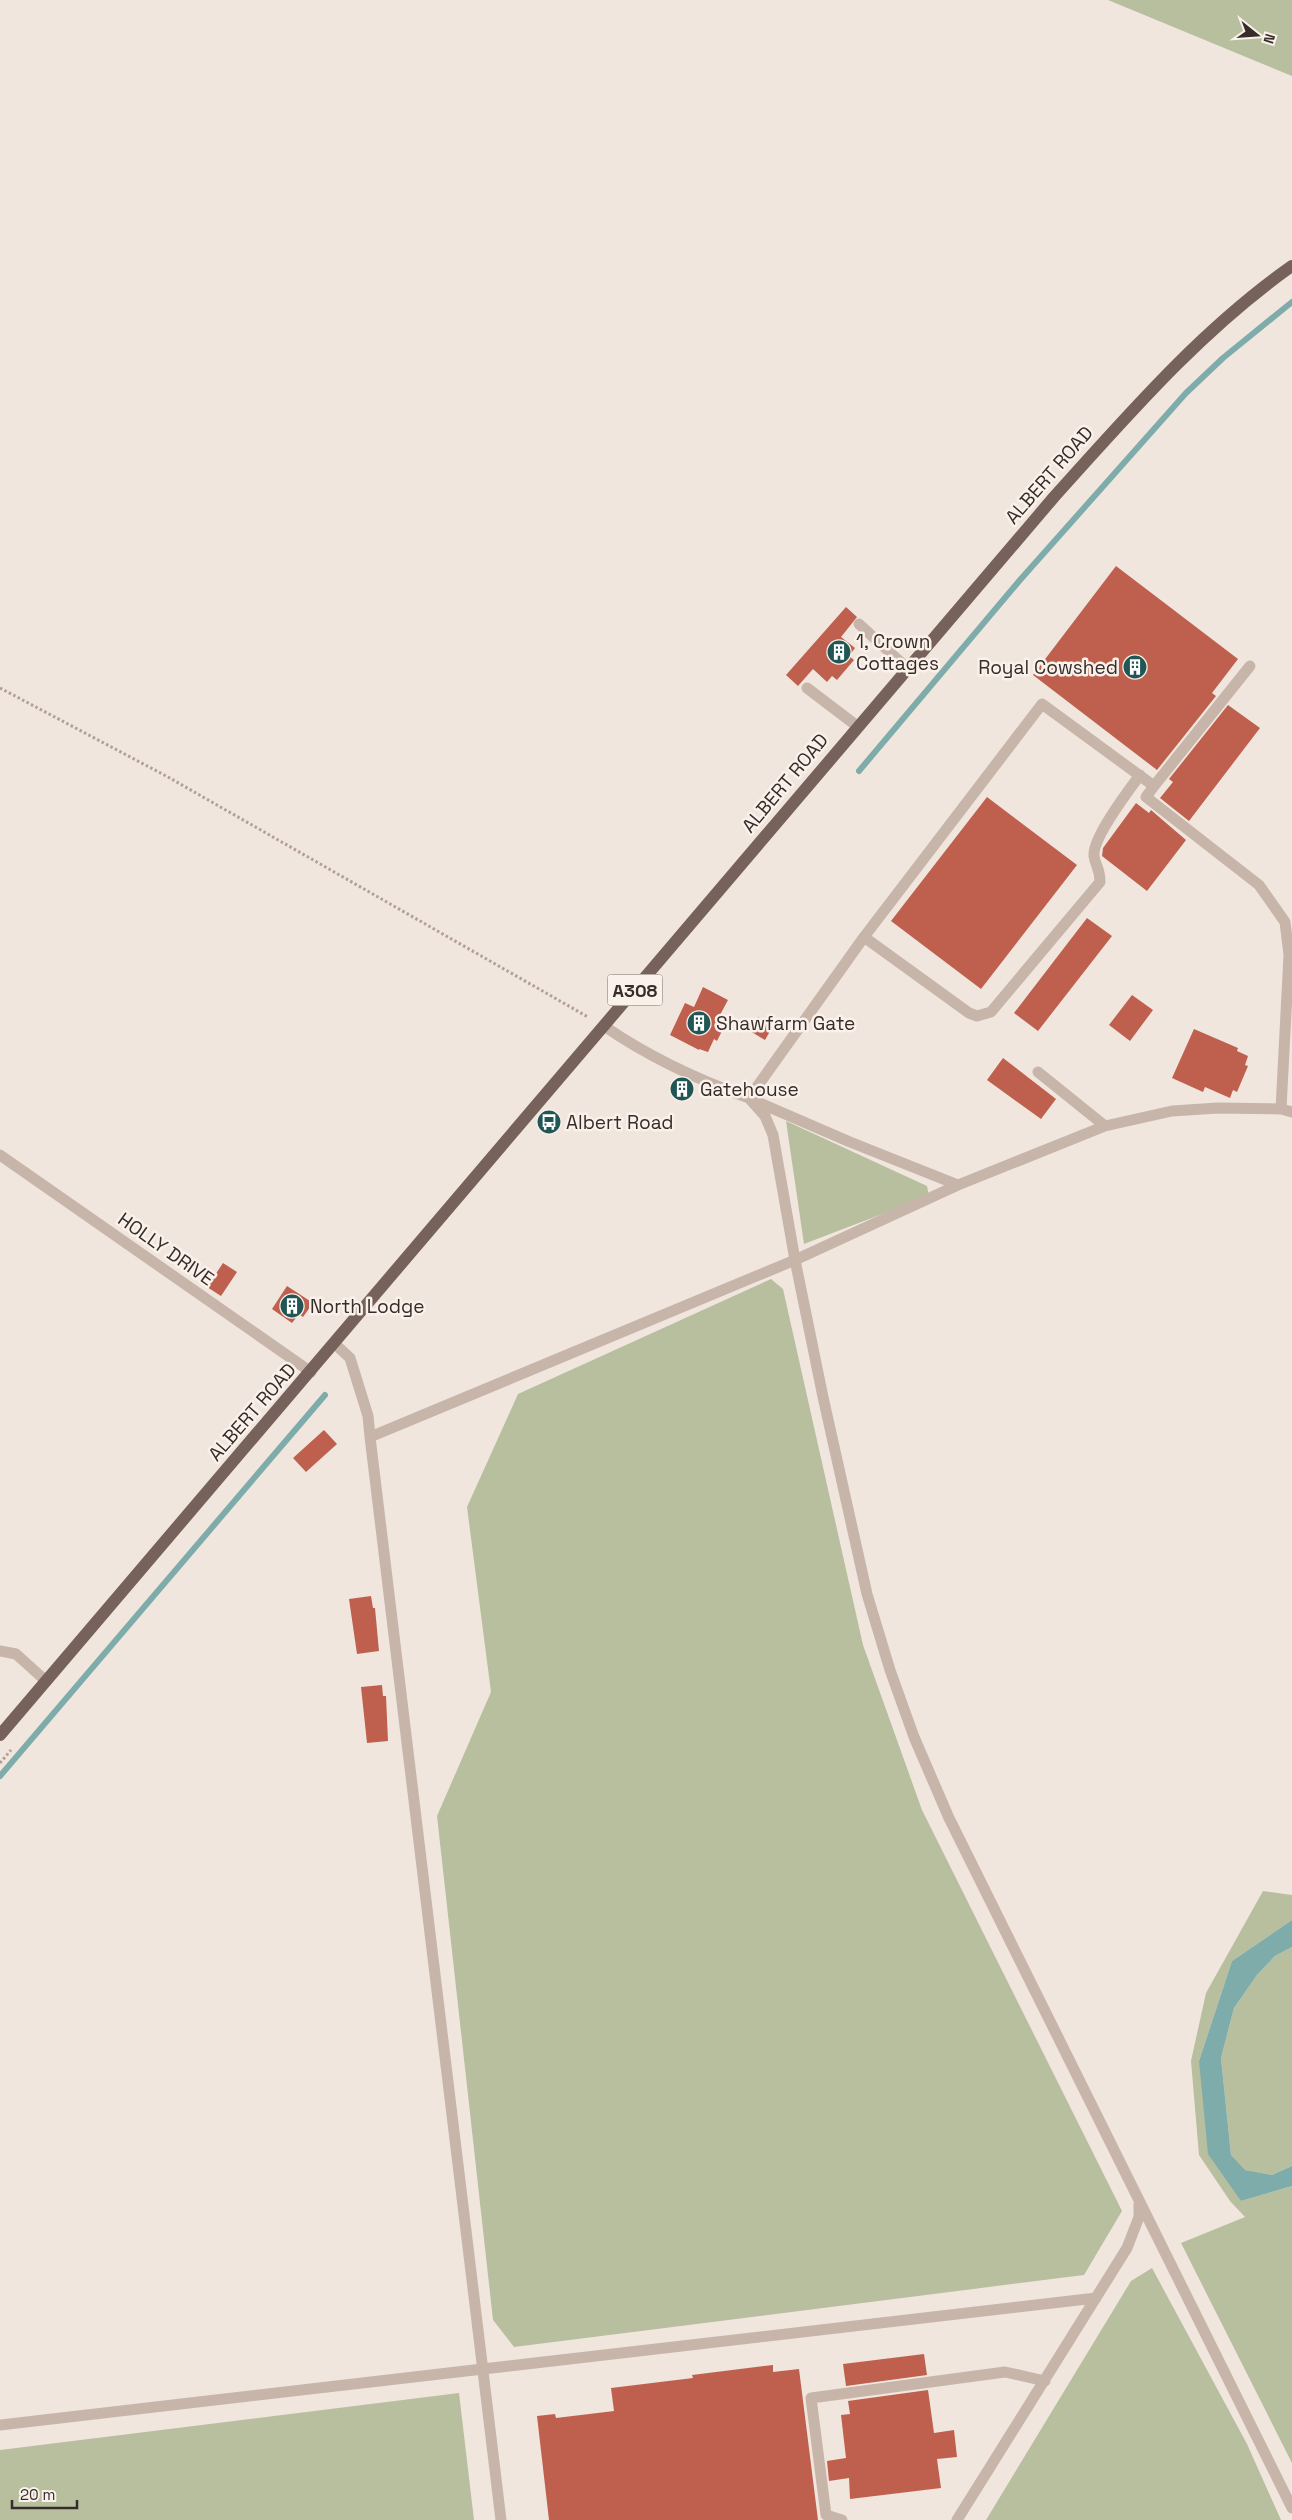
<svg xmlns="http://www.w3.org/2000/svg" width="1292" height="2520" font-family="'Space Grotesk',sans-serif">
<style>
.green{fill:#b7bf9e}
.water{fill:#7eacaa}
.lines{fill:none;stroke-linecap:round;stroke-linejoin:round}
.stream{stroke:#7eacaa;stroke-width:6}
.building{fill:#bf604e}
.path{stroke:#b49f94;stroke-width:3;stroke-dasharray:2.5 2.5;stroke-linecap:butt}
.service{stroke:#c8b5aa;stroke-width:11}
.primary{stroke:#77625b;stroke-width:12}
.labels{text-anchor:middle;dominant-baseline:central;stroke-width:5;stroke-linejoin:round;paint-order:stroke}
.shield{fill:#f9f1ea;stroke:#706763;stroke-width:1}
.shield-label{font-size:18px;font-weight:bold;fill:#362c29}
.street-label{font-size:19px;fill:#362c29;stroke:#f9f1ea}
.poi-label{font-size:19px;fill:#362c29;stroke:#f9f1ea;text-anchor:start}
</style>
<rect width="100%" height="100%" fill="#f1e6de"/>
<!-- green -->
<path class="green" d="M 1108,0 L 1292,0 L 1292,76 Z
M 786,1121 L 927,1186 L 929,1196 L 804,1244 Z
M 771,1279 L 783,1289 L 863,1645 L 922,1810 L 1122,2211 L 1084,2275 L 514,2347 L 493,2320 L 437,1816 L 491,1692 L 467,1507 L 518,1394 Z
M 1263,1891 L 1292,1895 L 1292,1920 L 1232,1961 L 1199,2061 L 1241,2201 L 1292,2186 L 1292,2463 L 1181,2243 L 1245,2217 L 1230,2201 L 1199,2155 L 1191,2061 L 1206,1993 Z
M 1292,1947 L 1292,2166 L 1272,2175 L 1244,2170 L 1231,2155 L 1221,2058 L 1234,2008 L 1257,1975 L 1275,1956 Z
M 1152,2268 L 1247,2444 L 1281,2520 L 986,2520 L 1131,2281 Z
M 459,2393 L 474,2520 L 0,2520 L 0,2450 Z"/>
<!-- water -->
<path class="water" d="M 1292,1920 L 1292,1947 L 1275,1956 L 1257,1975 L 1234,2008 L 1221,2058 L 1231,2155 L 1245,2170 L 1272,2175 L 1292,2166 L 1292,2186 L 1241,2201 L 1208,2154 L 1199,2061 L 1232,1961 Z"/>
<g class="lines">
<!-- stream -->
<path class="stream" d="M 859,771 L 1020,580 L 1186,393 L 1223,358 L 1292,302
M 0,1776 L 325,1395"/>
</g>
<!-- building -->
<path class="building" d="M 1116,566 L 1238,659 L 1212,693 L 1216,696 L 1157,770 L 1033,675 Z
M 846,607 L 857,617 L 841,637 L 855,648 L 849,656 L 854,660 L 837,680 L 832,676 L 827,682 L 813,669 L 798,686 L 786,675 Z
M 1228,705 L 1260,728 L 1189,821 L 1160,798 L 1173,782 L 1169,779 Z
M 987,797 L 1077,865 L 981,989 L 891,921 Z
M 1136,803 L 1149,813 L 1151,810 L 1186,840 L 1147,891 L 1102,856 L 1103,848 Z
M 1087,918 L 1112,936 L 1038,1031 L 1014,1013 Z
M 703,987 L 728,1000 L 720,1015 L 728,1019 L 717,1041 L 714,1039 L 708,1052 L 699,1049 L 699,1050 L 670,1035 L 685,1003 L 694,1007 Z
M 1132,995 L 1153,1010 L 1130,1041 L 1109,1025 Z
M 758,1017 L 773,1026 L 765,1040 L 750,1031 Z
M 1194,1029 L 1238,1048 L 1237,1051 L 1248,1056 L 1245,1065 L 1248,1066 L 1237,1092 L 1233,1090 L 1230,1098 L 1205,1087 L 1203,1092 L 1172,1078 Z
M 1003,1058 L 1056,1099 L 1041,1119 L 987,1080 Z
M 223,1263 L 237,1272 L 221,1296 L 207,1287 Z
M 287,1286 L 313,1303 L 303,1317 L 299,1314 L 292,1323 L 272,1309 Z
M 324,1430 L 337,1444 L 306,1472 L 293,1458 Z
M 371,1596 L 373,1608 L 375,1608 L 379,1651 L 357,1654 L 349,1599 Z
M 382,1685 L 383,1696 L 386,1696 L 388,1741 L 367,1743 L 361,1687 Z
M 924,2354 L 927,2375 L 846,2386 L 843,2364 Z
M 773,2365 L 773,2372 L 799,2369 L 818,2520 L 549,2520 L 537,2416 L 555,2414 L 556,2418 L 614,2411 L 611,2388 L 693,2378 L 692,2375 Z
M 928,2390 L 934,2433 L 954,2430 L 957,2457 L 937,2459 L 941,2488 L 850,2499 L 849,2478 L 829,2481 L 827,2461 L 846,2458 L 841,2415 L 850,2414 L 848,2401 Z"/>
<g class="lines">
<!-- path -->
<path class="path" d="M 0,688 L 168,777 L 588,1017
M 0,1763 L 11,1750"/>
<!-- service -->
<path class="service" d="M 859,624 L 907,668
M 807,688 L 857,726
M 1154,786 L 1250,666
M 864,937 L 969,1013 L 977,1016 L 991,1012 L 1100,882 C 1100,868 1095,865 1094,856 C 1092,838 1129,790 1140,775
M 604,1026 C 649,1057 698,1080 749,1098 L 864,937 L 1042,704 L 1154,786 L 1146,797 L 1259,885 L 1285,922 L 1289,955 L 1281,1109 L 1292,1112
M 1038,1072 L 1105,1126
M 749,1098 L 765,1116 L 773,1135 L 795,1260 L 823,1397 L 867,1594 L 890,1670 L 914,1737 L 949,1818 L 1292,2508
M 753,1100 L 850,1142 L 958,1185
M 0,1155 L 311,1372
M 335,1344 L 350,1358 L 368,1416 L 370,1437
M 0,1651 L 16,1654 L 46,1681
M 0,2425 L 1096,2298
M 501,2520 L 370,1437 L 795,1260 L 958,1185 L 1105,1126 L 1172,1111 L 1218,1108 L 1281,1109
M 842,2520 L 826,2515 L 811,2398 L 1005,2372 L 1045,2381
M 957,2520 L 1127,2248 L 1139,2217 L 1139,2204"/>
<!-- primary -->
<path class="primary" d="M 0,1735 L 1054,497 C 1128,415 1201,330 1292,266"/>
</g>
<!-- icons -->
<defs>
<symbol id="building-disc" viewBox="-11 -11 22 22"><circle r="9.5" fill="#215654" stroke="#f9f1ea"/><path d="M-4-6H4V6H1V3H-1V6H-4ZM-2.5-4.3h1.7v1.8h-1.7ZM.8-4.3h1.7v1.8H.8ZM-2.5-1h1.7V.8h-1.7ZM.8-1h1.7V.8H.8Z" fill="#fff"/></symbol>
<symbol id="bus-disc" viewBox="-11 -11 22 22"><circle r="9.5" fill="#215654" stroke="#f9f1ea"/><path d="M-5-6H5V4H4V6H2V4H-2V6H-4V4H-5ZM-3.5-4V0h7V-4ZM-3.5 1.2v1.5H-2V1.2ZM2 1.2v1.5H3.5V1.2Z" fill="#fff"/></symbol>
</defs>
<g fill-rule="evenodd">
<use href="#building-disc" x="825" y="638" width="28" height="28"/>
<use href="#building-disc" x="1121" y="653" width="28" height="28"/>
<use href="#building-disc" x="685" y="1009" width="28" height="28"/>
<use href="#building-disc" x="668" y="1075" width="28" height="28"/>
<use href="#bus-disc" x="535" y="1108" width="28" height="28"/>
<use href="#building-disc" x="278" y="1292" width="28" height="28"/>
</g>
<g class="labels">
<!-- shield labels -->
<rect class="shield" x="607.5" y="974.5" width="55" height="31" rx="4"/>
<g class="shield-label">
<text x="635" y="990">A308</text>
</g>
<!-- street labels -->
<g class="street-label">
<text transform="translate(1049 475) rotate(-49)">ALBERT ROAD</text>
<text transform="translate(785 783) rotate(-50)">ALBERT ROAD</text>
<text transform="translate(166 1249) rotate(35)">HOLLY DRIVE</text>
<text transform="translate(252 1412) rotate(-49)">ALBERT ROAD</text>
</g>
<!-- poi labels -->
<g class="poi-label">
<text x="856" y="641">1, Crown<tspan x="856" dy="22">Cottages</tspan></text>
<text x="1118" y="667" text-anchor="end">Royal Cowshed</text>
<text x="716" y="1023">Shawfarm Gate</text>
<text x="700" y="1089">Gatehouse</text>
<text x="566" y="1122">Albert Road</text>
<text x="310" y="1306">North Lodge</text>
</g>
</g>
<!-- north arrow -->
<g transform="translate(1257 35) rotate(107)" stroke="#f9f1ea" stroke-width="4" paint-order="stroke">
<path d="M0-4L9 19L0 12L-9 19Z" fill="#362c29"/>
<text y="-8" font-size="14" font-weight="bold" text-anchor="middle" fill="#362c29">N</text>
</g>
<!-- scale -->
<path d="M12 2500v8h65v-8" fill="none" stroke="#362c29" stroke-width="2.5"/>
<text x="20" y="2500" font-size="15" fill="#362c29" stroke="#f9f1ea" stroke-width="4" paint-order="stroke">20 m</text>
</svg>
